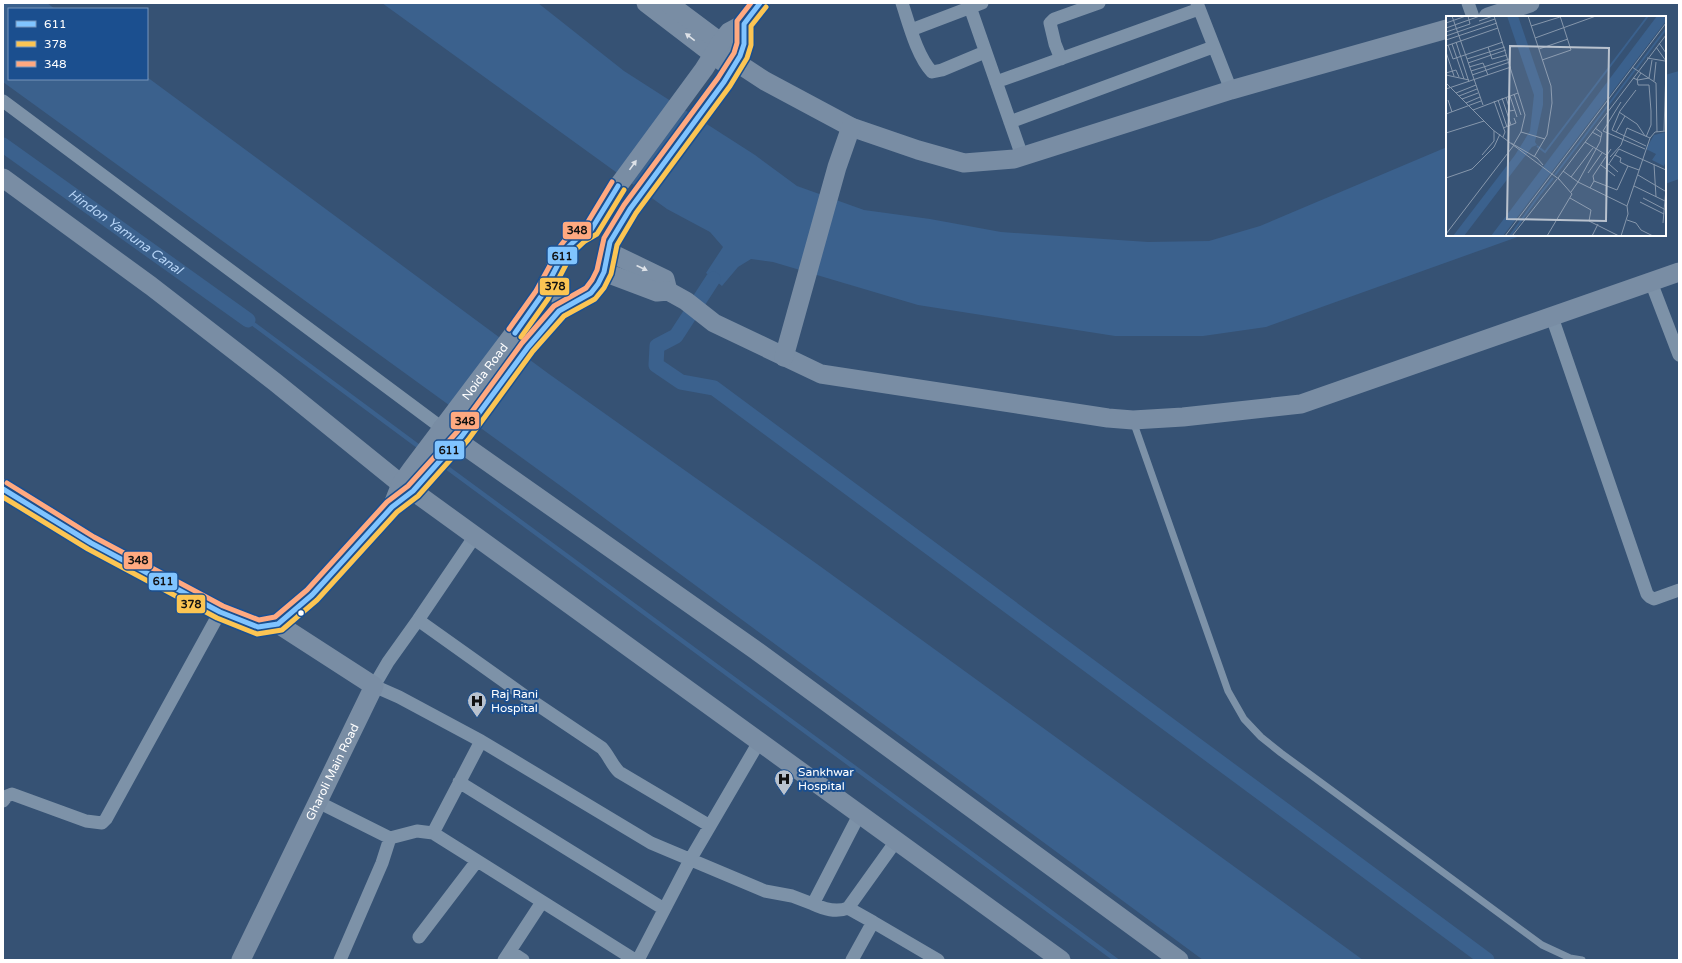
<svg xmlns="http://www.w3.org/2000/svg" width="1682" height="963" font-family="'Varela Round',sans-serif">
<style>
.water{fill:#3b618d}
.lines{fill:none;stroke-linecap:round;stroke-linejoin:round}
.stream{stroke:#3b618d;stroke-width:4.5}
.canal{stroke:#3b618d;stroke-width:15}
.lane{stroke:#7d92a8;stroke-width:7}
.street{stroke:#7d92a8;stroke-width:13}
.secondary{stroke:#798da4;stroke-width:19}
.bus-1-casing{stroke:#1b4f8f;stroke-width:8}
.bus-2-casing{stroke:#1b4f8f;stroke-width:8}
.bus-3-casing{stroke:#1b4f8f;stroke-width:8}
.bus-1{stroke:#80c4ff;stroke-width:5}
.bus-2{stroke:#fcc553;stroke-width:5}
.bus-3{stroke:#ffa980;stroke-width:5}
.oneway{fill:#dee2e8}
.bus-dot{fill:#fff;stroke:#1b4f8f;stroke-width:1.5}
.labels{text-anchor:middle;dominant-baseline:central;stroke-width:4;stroke-linejoin:round;paint-order:stroke}
.street-label{font-size:12px;fill:#fff;stroke:#1b4f8f}
.poi-label{font-size:12px;fill:#fff;stroke:#1b4f8f;text-anchor:start}
.water-label{font-size:13px;font-style:italic;fill:#b5d3f5;stroke:#1b4f8f}
.inset-river{fill:none;stroke:#3b618d;stroke-width:2}
.inset-road{fill:none;stroke:#8697ac;stroke-width:1}
.view{fill:#b9c2ce;fill-opacity:0.15;stroke:#b9c2ce;stroke-width:2}
.inset-edge{fill:none;stroke:#fff;stroke-width:2}
.line-badge{stroke:#1b4f8f;stroke-width:1.5}
.pale-badge-label{font-size:11px;text-anchor:middle;font-weight:bold;fill:#111}
</style>
<rect width="100%" height="100%" fill="#365274"/>
<!-- water -->
<path class="water" d="M 3,3 L 47,3 L 55,9 L 9,9 L 9,79 L 147,79 L 147,77 L 549,374 L 817,564 L 1363,960 L 1203,960 L 569,492 L 3,82 Z
M 382,3 L 538,3 L 624,71 L 755,155 L 797,186 L 864,210 L 930,219 L 1001,232 L 1148,242 L 1209,241 L 1260,226 L 1447,147 L 1447,235 L 1523,235 L 1266,327 L 1203,336 L 1115,336 L 918,305 L 773,262 L 751,259 L 738,267 L 722,286 L 706,273 L 723,247 L 710,232 L 667,209 Z
M 1679,71 L 1679,179 L 1665,184 L 1665,75 Z"/>
<g class="lines">
<!-- stream -->
<path class="stream" d="M 248,320 L 422,449
M 442,464 L 1116,960"/>
<!-- canal -->
<g class="canal">
<path id="s1" d="M 3,145 L 248,320"/>
<path d="M 713,279 L 676,336 L 657,346 L 656,365 L 681,382 L 714,388 L 1487,960"/>
</g>
<!-- lane -->
<path class="lane" d="M 1133,421 L 1228,691 L 1244,719 L 1261,737 L 1281,753 L 1542,945 L 1570,958 L 1582,960"/>
<!-- street -->
<path class="street" d="M 902,3 C 909,24 917,56 932,72 L 942,70 L 985,52
M 1197,3 L 1231,90
M 1468,3 L 1473,17
M 970,7 L 1022,156
M 911,30 L 982,3
M 1061,59 L 1055,44 L 1050,23 L 1054,19 L 1099,3
M 996,82 L 1199,9
M 3,101 L 442,428
M 1010,122 L 1213,47
M 1651,282 L 1679,355
M 1552,317 L 1647,594 L 1650,597 L 1654,599 L 1679,590
M 475,536 L 418,620 L 388,662 L 374,686 L 399,697 L 481,741 L 651,843 L 765,891 L 792,896 L 813,904 L 859,815
M 418,620 L 529,699 L 602,748 C 609,756 612,765 619,772 L 710,826
M 459,782 L 664,909
M 3,801 L 7,796 L 12,794 L 86,821 L 102,823 L 106,819 L 220,612
M 318,802 L 390,838 L 382,863 L 340,960
M 433,833 L 481,741
M 390,838 L 417,831 L 433,833 L 635,960
M 813,904 C 824,909 836,913 848,908 L 896,841
M 848,908 L 873,922
M 419,937 L 477,861
M 511,952 L 523,960
M 504,960 L 542,902
M 638,960 L 690,860 L 759,742
M 852,960 L 873,922 L 938,960"/>
<!-- secondary -->
<g class="secondary">
<path d="M 646,3 L 723,62"/>
<path d="M 668,3 L 731,50"/>
<path d="M 1488,17 L 1530,3"/>
<path d="M 736,62 L 765,81 L 851,127 L 918,150 L 964,163 L 1014,159 L 1231,90 L 1447,29"/>
<path d="M 3,178 L 151,286 L 275,382 L 401,484"/>
<path d="M 609,252 L 665,279 L 668,291"/>
<path d="M 604,272 L 657,292 L 668,291 L 686,301 L 714,323 L 821,374 L 1108,418 L 1133,420 L 1183,417 L 1301,404 L 1679,272"/>
<path d="M 561,301 L 572,303 L 581,300 L 591,293 L 598,284 L 604,272 L 610,242 L 630,209 L 724,82 L 740,56 L 744,44 L 744,24"/>
<path d="M 784,357 L 837,167 L 851,127"/>
<path d="M 442,428 L 458,441 L 754,649 L 1179,960"/>
<path d="M 3,489 L 91,543 L 220,612 L 258,627 L 278,624 L 312,595 L 392,507 L 413,491 L 462,436 L 528,347 L 559,311 L 572,303"/>
<path d="M 413,491 L 1061,960"/>
<path id="s2" d="M 392,507 L 401,484 L 411,470 L 542,296 L 559,259 L 569,244 L 581,233 L 591,230 L 610,197 L 704,69 L 721,42 L 729,32 L 744,24 L 760,3"/>
<path id="s3" d="M 241,960 L 374,686 L 278,624"/>
</g>
<defs>
<path id="bus-1" d="M 515,333 L 542,295 L 566,249 L 581,235 L 591,230 L 618,186
M 3,489 L 91,543 L 220,612 L 258,627 L 278,624 L 312,595 L 392,507 L 413,491 L 462,436 L 528,347 L 559,311 L 591,293 L 598,284 L 604,272 L 610,242 L 630,209 L 724,82 L 740,56 L 744,44 L 744,24 L 760,3"/>
<path id="bus-2" d="M 521,337 L 548,299 L 572,253 L 585,241 L 597,234 L 624,190
M 3,497 L 88,549 L 217,618 L 257,634 L 282,630 L 317,600 L 397,512 L 418,496 L 468,440 L 533,351 L 564,316 L 595,299 L 604,288 L 611,274 L 617,245 L 636,213 L 730,86 L 747,58 L 751,45 L 751,26 L 766,7"/>
<path id="bus-3" d="M 509,329 L 536,291 L 561,245 L 569,235 L 586,225 L 612,182
M 7,483 L 94,537 L 223,606 L 259,620 L 275,617 L 307,590 L 387,502 L 408,486 L 457,432 L 522,343 L 554,306 L 586,288 L 592,280 L 597,270 L 604,238 L 624,205 L 718,78 L 734,53 L 737,43 L 737,21 L 751,3"/>
</defs>
<!-- bus-1 casing -->
<use href="#bus-1" class="bus-1-casing"/>
<!-- bus-2 casing -->
<use href="#bus-2" class="bus-2-casing"/>
<!-- bus-3 casing -->
<use href="#bus-3" class="bus-3-casing"/>
<!-- bus-1 -->
<use href="#bus-1" class="bus-1"/>
<!-- bus-2 -->
<use href="#bus-2" class="bus-2"/>
<!-- bus-3 -->
<use href="#bus-3" class="bus-3"/>
</g>
<!-- one-way arrows -->
<defs><path id="oneway-solid" d="M-6-.8H1V-3.2L6.5 0L1 3.2V.8H-6Z"/></defs>
<g class="oneway">
<use href="#oneway-solid" transform="translate(690 37) rotate(-142)"/>
<use href="#oneway-solid" transform="translate(633 165) rotate(-54)"/>
<use href="#oneway-solid" transform="translate(642 268) rotate(25)"/>
</g>
<!-- icons -->
<defs>
<symbol id="hospital-pin" viewBox="-11 -11 22 30"><path d="M0 17L-7.5 6A9.5 9.5 0 1 1 7.5 6Z" fill="#b9c2ce" stroke="#1b4f8f"/><path d="M-5-5h3v3.5h4V-5h3V5h-3V1.5h-4V5h-3Z" fill="#111"/></symbol>
</defs>
<g fill-rule="evenodd">
<use href="#hospital-pin" x="466" y="690" width="22" height="30"/>
<use href="#hospital-pin" x="773" y="768" width="22" height="30"/>
</g>
<!-- markers -->
<circle class="bus-dot" cx="301" cy="613" r="3.5"/>
<g class="labels">
<!-- street labels -->
<g class="street-label">
<text stroke="none"><textPath href="#s2" startOffset="165">Noida Road</textPath></text>
<text stroke="none"><textPath href="#s3" startOffset="209">Gharoli Main Road</textPath></text>
</g>
<!-- poi labels -->
<g class="poi-label">
<text x="491" y="694">Raj Rani<tspan x="491" dy="14">Hospital</tspan></text>
<text x="798" y="772">Sankhwar<tspan x="798" dy="14">Hospital</tspan></text>
</g>
<!-- water labels -->
<g class="water-label">
<text stroke="none"><textPath href="#s1" startOffset="150">Hindon Yamuna Canal</textPath></text>
</g>
</g>
<!-- overview -->
<g transform="translate(1446 16)">
<rect width="220" height="220" fill="#365274"/>
<path d="M 61,0 L 72,0 L 97,73 L 97,89 L 89,126 L 91,129 L 86,131 L 18,220 L 7,220 L 69,139 L 84,115 L 88,79 ZM 211,0 L 220,0 L 220,5 L 57,220 L 45,220 ZM 220,116 L 220,145 L 218,150 L 206,144 L 210,138 L 200,133 L 208,119 Z" fill="#3b618d"/>
<path class="inset-river" d="M 91,130 L 99,136 L 202,0M 109,159 L 220,13M 94,178 L 107,162M 64,220 L 94,178"/>
<path class="inset-road" d="M 6,0 L 37,89M 48,0 L 79,99 L 75,116 L 68,128M 82,0 L 105,70 L 106,87 L 101,119 L 88,141M 33,5 L 47,0M 0,7 L 20,0M 85,10 L 114,1M 0,12 L 34,0M 0,16 L 24,8 L 22,0M 0,20 L 49,3M 89,22 L 150,0M 0,24 L 51,7M 10,26 L 23,66M 213,27 L 220,37M 6,28 L 18,63M 2,29 L 7,43 L 57,26M 0,30 L 52,12M 42,31 L 46,43 L 61,39M 210,31 L 220,45M 93,33 L 122,23M 0,36 L 8,60M 201,42 L 219,45M 21,43 L 59,31M 96,44 L 125,34 L 114,0M 22,47 L 60,34M 23,51 L 37,47 L 42,59M 186,51 L 210,67 L 211,116M 25,55 L 63,43M 0,57 L 10,54 L 13,61M 195,57 L 191,63 L 192,69 L 203,69 L 205,95 L 205,109 L 200,121M 0,59 L 23,64M 26,59 L 64,46M 187,62 L 192,64 L 203,62 L 206,44M 208,65 L 210,46M 0,67 L 47,114 L 114,164M 0,73 L 65,51M 190,74 L 174,95 L 166,114 L 200,130M 10,77 L 30,69M 68,78 L 75,99M 13,80 L 31,73M 64,80 L 71,101M 60,81 L 64,95 L 69,94M 56,82 L 65,109M 16,83 L 32,77M 2,84 L 6,96M 52,84 L 61,111M 48,85 L 59,116 L 57,121M 175,86 L 157,115 L 199,133M 20,87 L 34,81M 27,94 L 72,77M 173,96 L 191,108 L 199,120M 0,98 L 35,85M 57,112 L 70,107 L 68,102M 149,112 L 156,117 L 155,121M 218,115 L 220,52M 75,116 L 99,123M 170,116 L 179,100M 0,117 L 38,105M 139,126 L 162,140M 65,127 L 91,142 L 97,149M 36,139 L 48,125 L 48,115M 169,139 L 175,142 L 174,146 L 182,150M 164,141 L 175,129 L 181,112 L 204,122M 163,148 L 172,156M 208,148 L 210,181M 155,149 L 169,160M 160,152 L 173,133 L 220,154M 117,155 L 132,166 L 154,126 L 155,121 L 146,116M 142,157 L 156,137M 192,159 L 219,175M 125,161 L 147,132M 0,162 L 26,153 L 48,131 L 54,118M 112,162 L 220,19M 148,165 L 147,160 L 165,133M 188,170 L 219,185M 144,172 L 148,165 L 171,174 L 182,150 L 193,154M 125,176 L 132,166 L 181,190 L 204,122 L 209,116 L 220,115M 124,182 L 145,194 L 143,205 L 173,220M 197,182 L 220,194M 194,186 L 218,198M 181,204 L 190,207 L 195,214 L 207,220M 217,207 L 220,172M 0,218 L 68,129M 59,220 L 220,7M 66,220 L 111,163M 101,220 L 126,178 L 112,162M 146,220 L 152,208M 175,220 L 182,198 L 181,190"/>
<path class="view" d="M 64,30 L 163,32 L 160,205 L 61,203 Z"/>
<rect width="220" height="220" class="inset-edge"/>
</g>
<g class="line-badge">
<rect x="562" y="221" width="30" height="19" rx="4" fill="#ffa980"/>
<rect x="547" y="246" width="31" height="19" rx="4" fill="#80c4ff"/>
<rect x="539" y="277" width="31" height="19" rx="4" fill="#fcc553"/>
<rect x="450" y="411" width="30" height="19" rx="4" fill="#ffa980"/>
<rect x="434" y="440" width="31" height="20" rx="4" fill="#80c4ff"/>
<rect x="123" y="551" width="30" height="19" rx="4" fill="#ffa980"/>
<rect x="148" y="572" width="30" height="19" rx="4" fill="#80c4ff"/>
<rect x="176" y="594" width="30" height="20" rx="4" fill="#fcc553"/>
</g>
<g class="pale-badge-label">
<text x="577" y="234">348</text>
<text x="562" y="260">611</text>
<text x="555" y="290">378</text>
<text x="465" y="425">348</text>
<text x="449" y="454">611</text>
<text x="138" y="564">348</text>
<text x="163" y="585">611</text>
<text x="191" y="608">378</text>
</g>
<!-- border -->
<rect width="1682" height="963" fill="none" stroke="#ffffff" stroke-width="8"/>
<!-- legend -->
<rect x="8" y="8" width="140" height="72" fill="#1b4f8f" stroke="#7695bc"/>
<rect x="16" y="21" width="20" height="6" fill="#80c4ff" stroke="#7695bc"/>
<text x="44" y="28" font-size="12" fill="#ffffff">611</text>
<rect x="16" y="41" width="20" height="6" fill="#fcc553" stroke="#7695bc"/>
<text x="44" y="48" font-size="12" fill="#ffffff">378</text>
<rect x="16" y="61" width="20" height="6" fill="#ffa980" stroke="#7695bc"/>
<text x="44" y="68" font-size="12" fill="#ffffff">348</text>
</svg>
